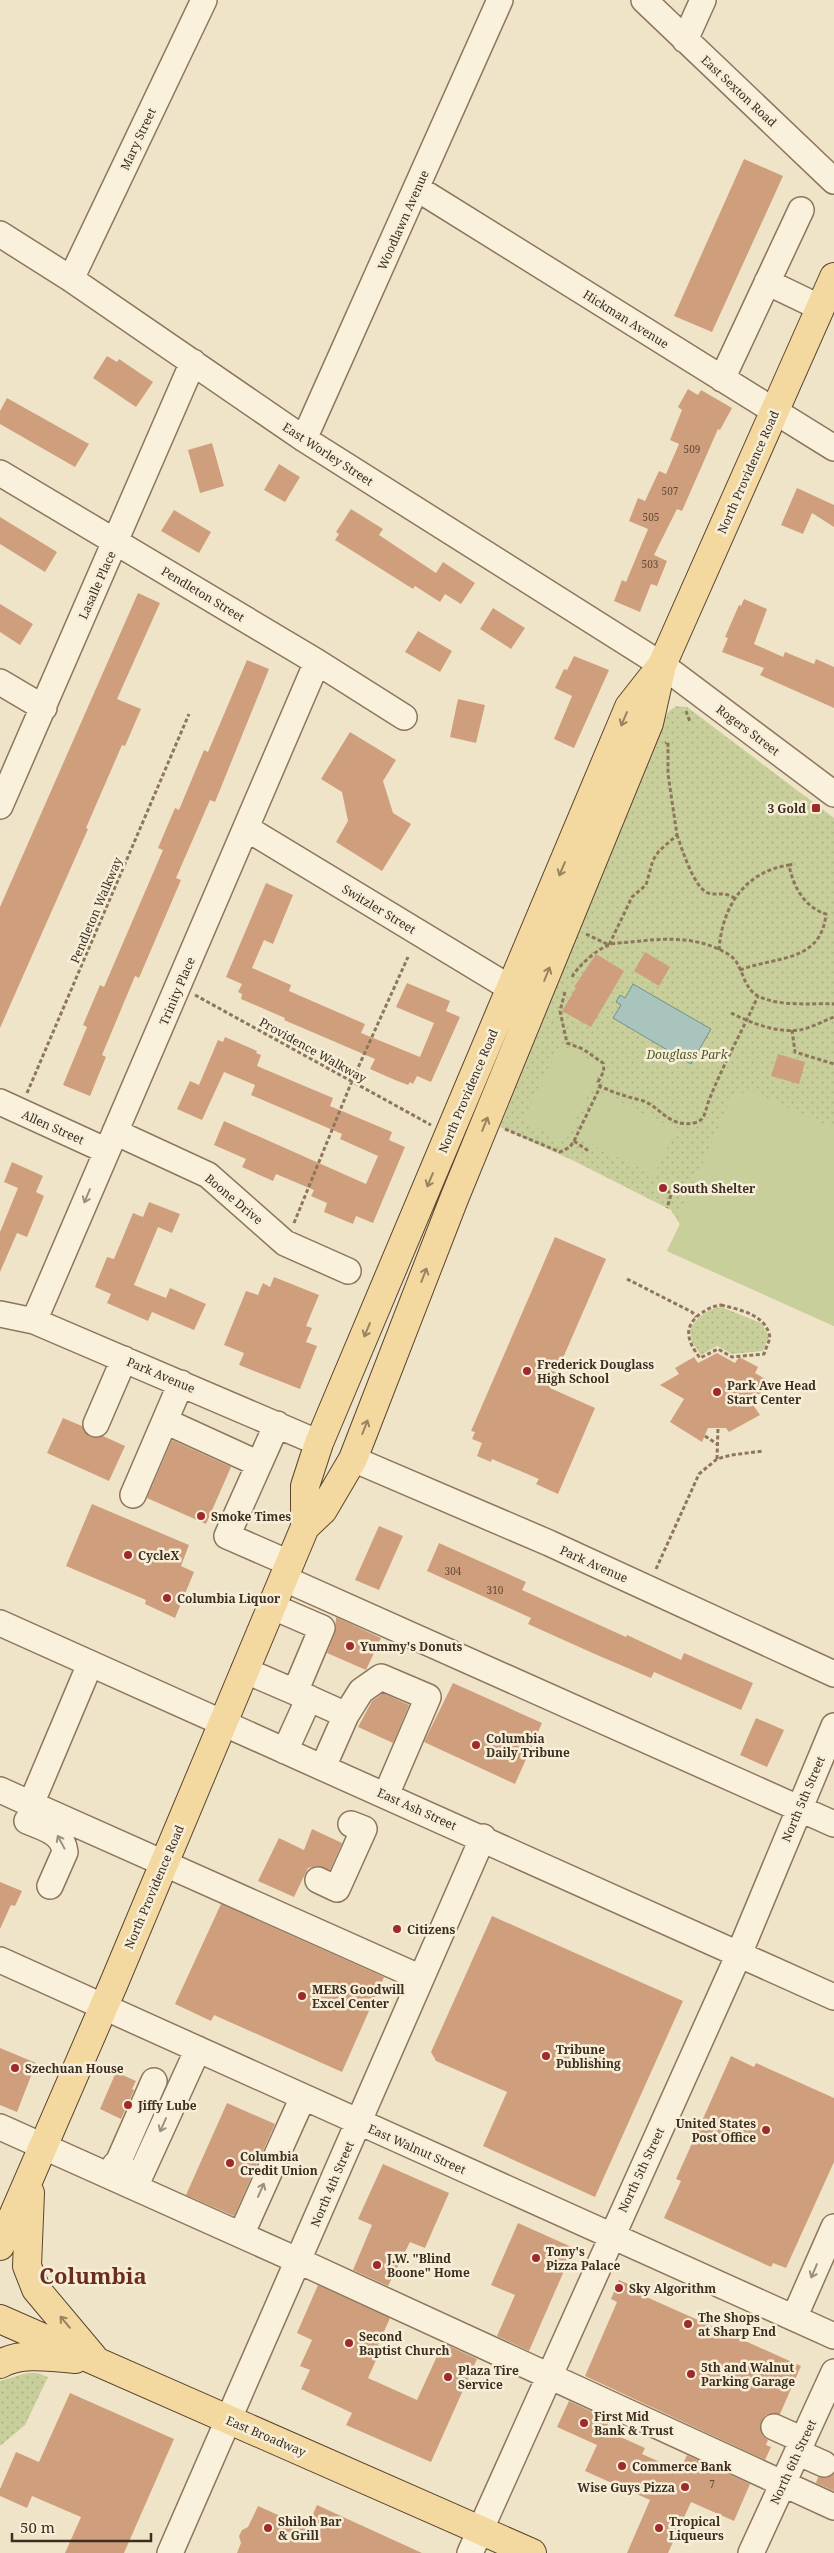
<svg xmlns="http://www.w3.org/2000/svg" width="834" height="2553" font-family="'Noto Serif',serif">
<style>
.grass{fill:url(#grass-dots)}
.pitch{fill:#c9cf9b}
.water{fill:#a9c4bc;stroke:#6f938a}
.building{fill:#cf9f7d}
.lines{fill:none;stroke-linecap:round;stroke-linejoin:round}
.minor-casing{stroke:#8d765c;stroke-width:28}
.major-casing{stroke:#5b4430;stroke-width:30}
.path{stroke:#8d765c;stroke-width:3;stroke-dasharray:4 2.5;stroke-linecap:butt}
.minor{stroke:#faf1dc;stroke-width:25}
.major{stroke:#f3d9a0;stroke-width:28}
.oneway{stroke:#988460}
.oneway2{stroke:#9c907e}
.poi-dot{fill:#9e2a2b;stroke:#f7eed8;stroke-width:2}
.labels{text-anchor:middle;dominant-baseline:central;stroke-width:5;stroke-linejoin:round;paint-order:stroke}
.number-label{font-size:10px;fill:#624a37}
.street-label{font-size:12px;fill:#3d2e20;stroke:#f7eed8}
.poi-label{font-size:12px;font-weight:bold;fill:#3d2e20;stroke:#f7eed8;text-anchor:start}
.park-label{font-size:12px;font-style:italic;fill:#4d5a26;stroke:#f7eed8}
.town-label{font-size:22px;font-weight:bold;fill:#6b2e1e;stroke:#f7eed8}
</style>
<defs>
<pattern id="grass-dots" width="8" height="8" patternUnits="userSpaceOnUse" patternTransform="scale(1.25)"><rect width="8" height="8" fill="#c9cf9b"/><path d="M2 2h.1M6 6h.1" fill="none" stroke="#aeb285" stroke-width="1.8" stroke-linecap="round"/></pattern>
</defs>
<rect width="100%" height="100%" fill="#f0e4c8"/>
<!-- grass -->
<path class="grass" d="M 676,706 L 687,707 L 834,818 L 834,1326 L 667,1251 L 680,1224 L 671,1210 L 574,1161 L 500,1127 L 668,712 Z
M 721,1307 L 761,1323 L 769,1336 L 763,1351 L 732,1354 L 717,1346 L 701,1355 L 692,1342 L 690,1330 C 696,1317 708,1309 721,1307 Z
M 27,2373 L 38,2373 L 48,2377 L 25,2425 L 0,2446 L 0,2381 Z"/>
<!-- pitch -->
<path class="pitch" d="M 560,1045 L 602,1066 L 565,1142 L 523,1121 Z
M 749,1090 L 834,1129 L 834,1326 L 667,1251 L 680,1224 L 677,1220 L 732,1097 Z
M 600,1092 L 676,1130 L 654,1175 L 577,1138 Z"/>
<!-- water -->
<path class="water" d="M 633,984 L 711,1029 L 691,1064 L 613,1018 L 621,1005 L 616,1002 L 620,995 L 625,998 Z"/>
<!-- building -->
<path class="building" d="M 744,159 L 783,176 L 712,332 L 674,316 Z
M 107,356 L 117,362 L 119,359 L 153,382 L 136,407 L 93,378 Z
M 688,389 L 698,395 L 701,390 L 732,408 L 720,430 L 718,429 L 682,511 L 677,509 L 654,555 L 667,561 L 657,586 L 651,584 L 640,612 L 614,601 L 622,580 L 626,582 L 648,529 L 629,521 L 638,498 L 645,501 L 659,471 L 666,474 L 679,444 L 670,440 L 682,410 L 678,407 Z
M 7,398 L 89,444 L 75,467 L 0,424 L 0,411 Z
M 212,443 L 224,486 L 200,493 L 188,450 Z
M 279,464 L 300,477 L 285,502 L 264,490 Z
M 797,488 L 834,505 L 834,527 L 812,513 L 803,534 L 781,525 Z
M 351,509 L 383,529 L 379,535 L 436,573 L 443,562 L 475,583 L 461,604 L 445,594 L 440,602 L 415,586 L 413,589 L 335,540 L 339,534 L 336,532 Z
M 174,510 L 211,532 L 199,553 L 161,531 Z
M 0,517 L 57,552 L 45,572 L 0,544 Z
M 138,593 L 160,603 L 117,699 L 141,709 L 125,746 L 122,745 L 86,828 L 88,829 L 0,1028 L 0,907 Z
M 744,599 L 767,609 L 754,644 L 783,657 L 785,652 L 814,664 L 816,659 L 834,667 L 834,708 L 760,675 L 764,668 L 722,652 L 728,638 L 725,637 L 739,605 L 741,606 Z
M 0,604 L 33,624 L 20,645 L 0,632 Z
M 493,608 L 525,628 L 511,649 L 480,629 Z
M 418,631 L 452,651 L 440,672 L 405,652 Z
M 574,656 L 609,670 L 574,748 L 554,739 L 572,696 L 555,688 L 564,669 L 567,670 Z
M 247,660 L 269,669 L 215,802 L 210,800 L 176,878 L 181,880 L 139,978 L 135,976 L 102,1055 L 106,1057 L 90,1096 L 63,1085 L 87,1027 L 83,1025 L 100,985 L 104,987 L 163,850 L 158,848 L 175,808 L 179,810 L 204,750 L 208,752 Z
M 458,699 L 485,705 L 476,743 L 450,737 Z
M 350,732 L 396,760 L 383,781 L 393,813 L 411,824 L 382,871 L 336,842 L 348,821 L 342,792 L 321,779 Z
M 266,883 L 293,895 L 273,944 L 264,940 L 252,968 L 291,985 L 289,991 L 365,1024 L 361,1033 L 420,1057 L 434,1023 L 396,1007 L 407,983 L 450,1001 L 446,1011 L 460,1017 L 431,1082 L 417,1076 L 413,1084 L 410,1082 L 408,1085 L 395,1080 L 370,1069 L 375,1059 L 284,1020 L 285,1018 L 241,999 L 242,994 L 238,992 L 242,984 L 226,977 Z
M 645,952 L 670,967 L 659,986 L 634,971 Z
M 596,954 L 624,971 L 591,1027 L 562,1011 L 576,988 L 574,987 Z
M 225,1037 L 257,1051 L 256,1053 L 261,1055 L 257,1066 L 333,1098 L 330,1106 L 392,1132 L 389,1140 L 405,1147 L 373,1223 L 356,1216 L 353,1224 L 324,1212 L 327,1203 L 311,1196 L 314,1190 L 276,1174 L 273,1181 L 242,1167 L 246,1159 L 214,1145 L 224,1121 L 366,1184 L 378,1156 L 340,1139 L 342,1134 L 251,1095 L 255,1085 L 224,1072 L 202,1120 L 177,1109 L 190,1081 L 199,1085 L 218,1040 L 223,1042 Z
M 778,1054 L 805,1062 L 799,1084 L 771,1076 Z
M 12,1162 L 43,1176 L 36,1192 L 44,1196 L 27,1237 L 17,1233 L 0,1272 L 0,1232 L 18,1188 L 4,1182 Z
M 149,1202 L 180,1214 L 172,1233 L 158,1227 L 134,1285 L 166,1298 L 170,1288 L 206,1304 L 194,1330 L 152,1312 L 148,1321 L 107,1303 L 111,1294 L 95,1287 L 107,1257 L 114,1259 L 133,1213 L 143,1217 Z
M 555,1237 L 606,1259 L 550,1388 L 595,1408 L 558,1494 L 536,1484 L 539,1479 L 492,1459 L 491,1462 L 477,1456 L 482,1443 L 472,1439 L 475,1432 L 471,1431 Z
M 274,1277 L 319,1295 L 306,1326 L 312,1328 L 306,1342 L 317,1346 L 300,1389 L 239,1365 L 244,1353 L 224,1345 L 246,1291 L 258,1295 L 263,1283 L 270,1287 Z
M 717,1353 L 735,1363 L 739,1357 L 758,1367 L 755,1373 L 776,1385 L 749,1399 L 760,1415 L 729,1432 L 726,1428 L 708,1428 L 702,1442 L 670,1422 L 684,1399 L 660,1385 L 679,1374 L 675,1368 L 694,1357 L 698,1363 Z
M 63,1418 L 82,1426 L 90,1437 L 97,1438 L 103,1436 L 125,1446 L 109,1481 L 47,1453 Z
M 172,1440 L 231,1467 L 206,1524 L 147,1498 Z
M 92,1504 L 189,1545 L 181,1566 L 194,1572 L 175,1618 L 145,1604 L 146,1600 L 66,1566 Z
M 379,1526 L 403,1536 L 379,1590 L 355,1580 Z
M 439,1543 L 526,1582 L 522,1590 L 626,1637 L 627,1635 L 681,1660 L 684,1653 L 753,1683 L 741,1710 L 654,1672 L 651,1678 L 597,1655 L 528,1624 L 531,1618 L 427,1571 Z
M 336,1617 L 381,1638 L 366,1670 L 327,1653 L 335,1633 Z
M 453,1683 L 542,1723 L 515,1784 L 424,1742 Z
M 383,1693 L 409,1705 L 393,1743 L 358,1727 L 372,1701 Z
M 756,1718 L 784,1730 L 767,1767 L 740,1755 Z
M 312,1829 L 342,1843 L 330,1870 L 317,1866 L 308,1868 L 294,1897 L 258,1881 L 279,1838 L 304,1850 Z
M 0,1882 L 22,1891 L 15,1906 L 11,1905 L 0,1929 Z
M 221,1904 L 384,1977 L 342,2072 L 214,2015 L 211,2021 L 175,2004 Z
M 492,1916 L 683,2001 L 595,2197 L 483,2146 L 507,2092 L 436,2061 L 431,2052 Z
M 0,2048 L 36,2063 L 17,2112 L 0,2105 Z
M 731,2056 L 754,2067 L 756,2063 L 834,2098 L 834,2162 L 786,2268 L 773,2263 L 771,2267 L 664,2218 L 681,2181 L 676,2179 Z
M 116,2072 L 136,2081 L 132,2089 L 134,2090 L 121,2119 L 100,2109 Z
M 227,2103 L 275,2124 L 234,2216 L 186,2195 Z
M 383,2164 L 449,2193 L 425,2248 L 410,2242 L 388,2286 L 353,2270 L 372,2225 L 358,2219 Z
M 518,2223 L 574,2248 L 529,2351 L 497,2336 L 515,2295 L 491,2285 Z
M 619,2280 L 644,2291 L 642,2295 L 801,2366 L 780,2414 L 766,2415 L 761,2422 L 762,2435 L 768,2440 L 766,2445 L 771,2447 L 765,2460 L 585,2376 L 617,2302 L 611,2299 Z
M 318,2285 L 390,2318 L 378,2345 L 382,2347 L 368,2378 L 417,2400 L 443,2343 L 477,2359 L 431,2462 L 346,2425 L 352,2413 L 301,2389 L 310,2370 L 300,2366 L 312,2340 L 297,2333 Z
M 70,2393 L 174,2439 L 124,2553 L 65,2553 L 81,2517 L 32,2496 L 27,2508 L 0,2496 L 0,2489 L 16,2452 L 39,2462 Z
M 569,2401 L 610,2420 L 605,2430 L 645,2448 L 642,2454 L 680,2471 L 687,2455 L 750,2484 L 734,2521 L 691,2502 L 668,2553 L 627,2553 L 650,2500 L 585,2471 L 597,2445 L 557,2427 Z
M 834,2474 L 834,2491 L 816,2483 L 818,2477 L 826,2478 Z
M 317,2505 L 365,2527 L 422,2553 L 237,2553 L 241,2543 L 239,2536 L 242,2530 L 248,2527 L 258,2506 L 307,2528 Z"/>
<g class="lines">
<defs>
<path id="minor" d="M 644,0 L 834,181
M 685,40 L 703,0
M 418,189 L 834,448
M 0,234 L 71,279 L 304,439 L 662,665 L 834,794
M 71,279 L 204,0
M 767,282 L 821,308
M 722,379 L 801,210
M 304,439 L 500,0
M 0,473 L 317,662 L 404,717
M 0,682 L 44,708
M 0,806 L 193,362
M 246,828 L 512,989
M 0,1102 L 107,1151
M 115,1132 L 208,1175 L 285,1243 L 348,1271
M 0,1314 L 34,1321 L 319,1443
M 34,1321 L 317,662
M 165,1421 L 259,1464
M 96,1424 L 124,1359
M 277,1424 L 227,1536 L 289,1563
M 353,1459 L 549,1543 L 834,1674
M 133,1495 L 181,1383
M 283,1578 L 834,1824
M 0,1623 L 834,1997
M 244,1670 L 295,1692 L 322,1628 L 271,1606
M 295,1692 L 346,1715 L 323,1767
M 346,1715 L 361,1691 L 381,1677 L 428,1697 L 386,1795
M 285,1751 L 309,1698
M 0,1790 L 31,1804 L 90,1664
M 31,1804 L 421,1978
M 27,1821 C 43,1828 63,1832 65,1852 L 50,1886
M 318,1880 L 337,1889 L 364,1829 L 351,1824
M 0,1960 L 834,2336
M 0,2127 L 299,2261 L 834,2507
M 115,2165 L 140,2176 L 198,2049
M 117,2165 L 154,2081
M 241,2235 L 303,2097
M 794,2318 L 834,2227
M 774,2427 L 803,2440
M 797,2452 L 824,2464
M 170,2553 L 483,1837
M 470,2553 L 739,1954 L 834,1726
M 751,2553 L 834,2372"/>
<path id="major" d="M 305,1527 L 323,1510 L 353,1459 L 454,1199 L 649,723 L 662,665 L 834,277
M 30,2193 L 27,2266 L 36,2289 L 93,2357
M 0,2246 L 114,1983 L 305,1527 L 305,1486 L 319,1443 L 629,707 L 662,665
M 0,2319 L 532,2553
M 0,2364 C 21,2352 51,2357 75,2359"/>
</defs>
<!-- minor casing -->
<use href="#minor" class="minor-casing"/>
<!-- major casing -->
<use href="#major" class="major-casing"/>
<!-- path -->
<path class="path" d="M 686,711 L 690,722
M 677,835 C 682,849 694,888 708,893 C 718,896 724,891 734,898
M 586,934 L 609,945 L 632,897 L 646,885 L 653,860 L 659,851 L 677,835 L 668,774 L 668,742 L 665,743
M 719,950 C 722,907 744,872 789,865
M 740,970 C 776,956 821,963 826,914 C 804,907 793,886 789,865 L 795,864
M 572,977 C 578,966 597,949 609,945 C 615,942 625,943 631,942 C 665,938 698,936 728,954 C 744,963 741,987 758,996 C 780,1007 811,1003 834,1004
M 565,992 L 560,1011 L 567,1043 L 583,1049 L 603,1063 L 604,1071 L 598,1082 L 600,1086 C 614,1093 625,1096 640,1100 C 659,1104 667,1128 694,1123 C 705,1121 705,1112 708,1103 C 722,1066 742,1032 758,996
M 195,995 L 431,1125
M 731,1013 C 751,1023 781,1035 804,1029 C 814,1026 824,1021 834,1017
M 792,1030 L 795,1052 L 834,1064
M 27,1093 L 189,714
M 505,1129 L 560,1152 L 570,1147 L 574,1141 L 600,1087
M 574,1141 L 590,1152
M 667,1190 L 671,1195 L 667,1208
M 294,1223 L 352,1081 L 408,957
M 627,1279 L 692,1312 L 696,1317
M 721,1305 C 741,1310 767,1315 770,1338 L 764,1354 L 732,1357 L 718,1349 L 700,1358 C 688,1342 682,1328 700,1314 C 708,1309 712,1306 721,1305 Z
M 705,1436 L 717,1444
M 717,1459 L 718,1428
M 656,1569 L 699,1474 L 717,1459 L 731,1455 L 764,1451"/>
<!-- minor -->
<use href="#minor" class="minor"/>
<!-- major -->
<use href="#major" class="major"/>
</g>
<!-- one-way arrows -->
<defs><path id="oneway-shaft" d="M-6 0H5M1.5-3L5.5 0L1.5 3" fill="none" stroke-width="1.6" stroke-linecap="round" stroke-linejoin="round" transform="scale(1.25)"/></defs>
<g class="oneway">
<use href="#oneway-shaft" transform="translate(624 719) rotate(113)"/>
<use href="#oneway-shaft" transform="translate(562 869) rotate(113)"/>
<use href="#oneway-shaft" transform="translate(547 974) rotate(-68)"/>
<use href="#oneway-shaft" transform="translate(485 1124) rotate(-68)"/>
<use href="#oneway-shaft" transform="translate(430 1180) rotate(113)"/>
<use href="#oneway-shaft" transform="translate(424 1275) rotate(-69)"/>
<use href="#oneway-shaft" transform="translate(367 1330) rotate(113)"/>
<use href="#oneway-shaft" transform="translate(365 1427) rotate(-69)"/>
<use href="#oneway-shaft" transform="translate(65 2322) rotate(-130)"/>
</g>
<g class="oneway2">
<use href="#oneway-shaft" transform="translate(87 1196) rotate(113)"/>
<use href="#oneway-shaft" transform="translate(61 1842) rotate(-118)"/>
<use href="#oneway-shaft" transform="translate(163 2125) rotate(114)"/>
<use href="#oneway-shaft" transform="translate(261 2190) rotate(-66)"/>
<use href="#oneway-shaft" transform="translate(814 2271) rotate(113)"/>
</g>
<!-- markers -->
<g class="poi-dot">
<rect x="811" y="803" width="10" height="10" rx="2.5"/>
<circle cx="663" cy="1188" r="5"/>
<circle cx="527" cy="1371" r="5"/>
<circle cx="717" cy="1392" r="5"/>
<circle cx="201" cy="1516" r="5"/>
<circle cx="128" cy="1555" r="5"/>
<circle cx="167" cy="1598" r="5"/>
<circle cx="350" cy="1646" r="5"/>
<circle cx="476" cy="1745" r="5"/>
<circle cx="397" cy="1929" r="5"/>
<circle cx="302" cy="1996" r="5"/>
<circle cx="546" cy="2056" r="5"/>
<circle cx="15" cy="2068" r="5"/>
<circle cx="128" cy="2105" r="5"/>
<circle cx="766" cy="2130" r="5"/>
<circle cx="230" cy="2163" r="5"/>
<circle cx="536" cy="2258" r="5"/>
<circle cx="377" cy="2265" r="5"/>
<circle cx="619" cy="2288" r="5"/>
<circle cx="688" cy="2324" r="5"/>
<circle cx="349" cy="2343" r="5"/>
<circle cx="691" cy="2374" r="5"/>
<circle cx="448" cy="2377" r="5"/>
<circle cx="584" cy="2423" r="5"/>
<circle cx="622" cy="2466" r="5"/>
<circle cx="685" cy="2487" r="5"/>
<circle cx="268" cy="2528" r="5"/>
<circle cx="659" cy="2528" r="5"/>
</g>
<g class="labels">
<!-- number labels -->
<g class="number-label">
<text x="692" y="449">509</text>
<text x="670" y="491">507</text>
<text x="651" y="517">505</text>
<text x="650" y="564">503</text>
<text x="453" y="1571">304</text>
<text x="495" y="1590">310</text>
<text x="712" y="2484">7</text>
</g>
<!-- street labels -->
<g class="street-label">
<text transform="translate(739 91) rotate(43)">East Sexton Road</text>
<text transform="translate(138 139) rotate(-65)">Mary Street</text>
<text transform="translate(403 220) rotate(-66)">Woodlawn Avenue</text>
<text transform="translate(626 319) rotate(32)">Hickman Avenue</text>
<text transform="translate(328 454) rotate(33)">East Worley Street</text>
<text transform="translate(748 472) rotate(-66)">North Providence Road</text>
<text transform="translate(97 585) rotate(-66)">Lasalle Place</text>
<text transform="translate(203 594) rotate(31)">Pendleton Street</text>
<text transform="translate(748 730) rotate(37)">Rogers Street</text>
<text transform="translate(379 909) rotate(31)">Switzler Street</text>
<text transform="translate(96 910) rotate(-67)">Pendleton Walkway</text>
<text transform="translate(177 991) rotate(-67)">Trinity Place</text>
<text transform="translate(313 1050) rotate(29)">Providence Walkway</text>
<text transform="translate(468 1091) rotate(-67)">North Providence Road</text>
<text transform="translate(53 1127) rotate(24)">Allen Street</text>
<text transform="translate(234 1199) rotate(40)">Boone Drive</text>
<text transform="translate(161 1375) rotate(23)">Park Avenue</text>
<text transform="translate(594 1564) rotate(24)">Park Avenue</text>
<text transform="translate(803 1799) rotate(-67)">North 5th Street</text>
<text transform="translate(417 1809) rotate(24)">East Ash Street</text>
<text transform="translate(154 1887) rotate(-67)">North Providence Road</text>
<text transform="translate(417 2149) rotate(24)">East Walnut Street</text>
<text transform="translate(641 2170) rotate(-65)">North 5th Street</text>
<text transform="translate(332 2184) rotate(-67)">North 4th Street</text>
<text transform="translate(266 2436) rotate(23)">East Broadway</text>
<text transform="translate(793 2462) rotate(-65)">North 6th Street</text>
</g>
<!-- poi labels -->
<g class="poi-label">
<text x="806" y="808" text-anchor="end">3 Gold</text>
<text x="673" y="1188">South Shelter</text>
<text x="537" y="1364">Frederick Douglass<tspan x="537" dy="14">High School</tspan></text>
<text x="727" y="1385">Park Ave Head<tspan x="727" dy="14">Start Center</tspan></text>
<text x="211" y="1516">Smoke Times</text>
<text x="138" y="1555">CycleX</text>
<text x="177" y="1598">Columbia Liquor</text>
<text x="360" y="1646">Yummy's Donuts</text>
<text x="486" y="1738">Columbia<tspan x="486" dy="14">Daily Tribune</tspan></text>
<text x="407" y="1929">Citizens</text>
<text x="312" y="1989">MERS Goodwill<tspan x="312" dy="14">Excel Center</tspan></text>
<text x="556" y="2049">Tribune<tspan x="556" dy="14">Publishing</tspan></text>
<text x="25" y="2068">Szechuan House</text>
<text x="138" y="2105">Jiffy Lube</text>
<text x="756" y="2123" text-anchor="end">United States<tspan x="756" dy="14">Post Office</tspan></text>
<text x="240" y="2156">Columbia<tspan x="240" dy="14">Credit Union</tspan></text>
<text x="546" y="2251">Tony's<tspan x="546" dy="14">Pizza Palace</tspan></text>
<text x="387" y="2258">J.W. "Blind<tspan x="387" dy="14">Boone" Home</tspan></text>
<text x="629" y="2288">Sky Algorithm</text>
<text x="698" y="2317">The Shops<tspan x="698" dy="14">at Sharp End</tspan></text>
<text x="359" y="2336">Second<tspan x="359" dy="14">Baptist Church</tspan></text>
<text x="701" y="2367">5th and Walnut<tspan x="701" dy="14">Parking Garage</tspan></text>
<text x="458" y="2370">Plaza Tire<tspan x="458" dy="14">Service</tspan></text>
<text x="594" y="2416">First Mid<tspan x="594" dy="14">Bank &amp; Trust</tspan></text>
<text x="632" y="2466">Commerce Bank</text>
<text x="675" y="2487" text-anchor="end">Wise Guys Pizza</text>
<text x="278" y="2521">Shiloh Bar<tspan x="278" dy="14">&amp; Grill</tspan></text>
<text x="669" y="2521">Tropical<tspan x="669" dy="14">Liqueurs</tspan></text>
</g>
<!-- park labels -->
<g class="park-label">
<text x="687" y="1054">Douglass Park</text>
</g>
<!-- town labels -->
<g class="town-label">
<text x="93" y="2275">Columbia</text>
</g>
</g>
<!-- scale -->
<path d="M12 2533v8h139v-8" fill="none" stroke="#3d2e20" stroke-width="2.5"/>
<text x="20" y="2533" font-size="15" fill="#3d2e20" stroke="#f7eed8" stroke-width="4" paint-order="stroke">50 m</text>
</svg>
